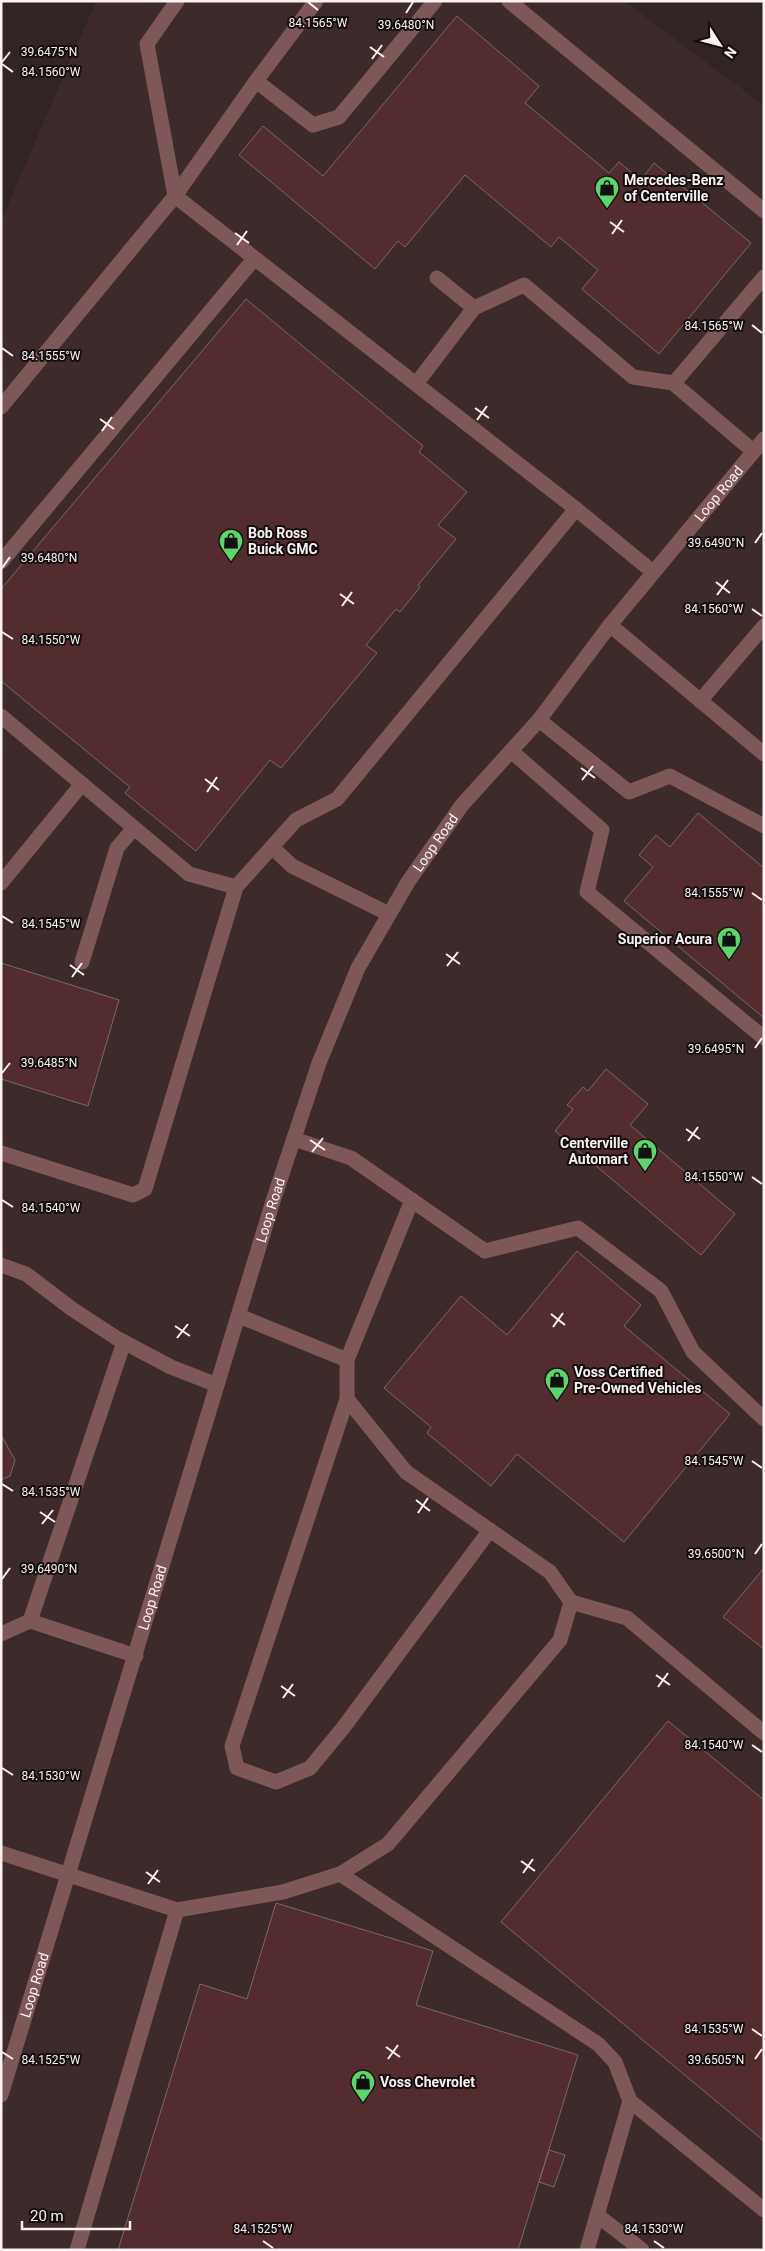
<svg xmlns="http://www.w3.org/2000/svg" width="765" height="2251" font-family="Roboto,sans-serif">
<style>
.built{fill:#3d2a2a}
.building{fill:#522c2e;stroke:#786a6a}
.lines{fill:none;stroke-linecap:round;stroke-linejoin:round}
.minor{stroke:#7e5758;stroke-width:15}
.ticks{fill:none;stroke:#faf2f2;stroke-width:2}
.labels{text-anchor:middle;dominant-baseline:central;stroke-width:4;stroke-linejoin:round;paint-order:stroke}
.poi-label{font-size:14px;font-weight:bold;fill:#faf2f2;stroke:#140e0e;text-anchor:start}
.street-label{font-size:14px;fill:#faf2f2;stroke:#140e0e}
.ticks-label{font-size:12px;text-anchor:middle;fill:#faf2f2;stroke:#140e0e;stroke-width:4;stroke-linejoin:round;paint-order:stroke}
</style>
<rect width="100%" height="100%" fill="#302424"/>
<!-- built -->
<path class="built" d="M 96,1 L 624,1 L 764,105 L 764,2250 L 1,2250 L 1,221 Z"/>
<!-- building -->
<path class="building" d="M 457,16 L 539,86 L 525,103 L 609,173 L 619,162 L 641,180 L 654,163 L 751,243 L 659,354 L 582,289 L 598,270 L 559,237 L 551,247 L 465,175 L 405,247 L 398,241 L 375,269 L 239,155 L 263,126 L 323,176 Z
M 246,299 L 423,446 L 419,452 L 467,492 L 438,525 L 456,539 L 418,585 L 420,587 L 400,612 L 396,609 L 366,645 L 377,653 L 281,768 L 270,760 L 196,851 L 125,793 L 130,787 L 1,681 L 1,589 Z
M 698,813 L 764,868 L 764,1018 L 624,901 L 653,867 L 639,855 L 656,835 L 670,847 Z
M 1,963 L 119,1000 L 88,1106 L 1,1079 Z
M 606,1069 L 648,1104 L 630,1125 L 735,1214 L 701,1255 L 555,1131 L 573,1109 L 567,1105 L 583,1087 L 588,1091 Z
M 577,1251 L 641,1305 L 624,1326 L 730,1414 L 624,1542 L 517,1454 L 491,1486 L 427,1433 L 431,1427 L 384,1388 L 461,1296 L 507,1335 Z
M 1,1435 L 15,1460 L 10,1476 L 1,1480 Z
M 764,1568 L 764,1649 L 723,1617 Z
M 668,1721 L 764,1800 L 764,2141 L 501,1922 Z
M 276,1903 L 433,1951 L 416,2005 L 578,2055 L 518,2250 L 118,2250 L 200,1984 L 247,1999 Z
M 549,2150 L 565,2155 L 554,2187 L 539,2182 Z"/>
<g class="lines">
<!-- minor -->
<g class="minor">
<path d="M 509,1 L 764,211"/>
<path d="M 256,81 L 316,1"/>
<path d="M 437,278 L 474,308 L 524,285 L 633,377 L 673,383 L 753,451"/>
<path d="M 674,383 L 764,277"/>
<path d="M 416,384 L 474,308"/>
<path d="M 1,407 L 175,196 L 256,81 L 313,125 L 339,117 L 435,1"/>
<path d="M 576,509 L 653,572"/>
<path d="M 1,562 L 254,259"/>
<path d="M 610,625 L 764,754"/>
<path d="M 700,701 L 764,626"/>
<path d="M 1,716 L 189,874 L 236,887"/>
<path d="M 539,720 L 629,792 L 670,776 L 764,826"/>
<path d="M 511,751 L 602,830 L 587,892 L 764,1038"/>
<path d="M 272,847 L 292,866 L 389,914"/>
<path d="M 1,883 L 82,784"/>
<path d="M 82,962 L 117,848 L 134,828"/>
<path d="M 294,1139 L 351,1158 L 485,1251 L 578,1228 L 661,1291 L 693,1352 L 764,1419"/>
<path d="M 1,1153 L 133,1195 L 145,1189 L 236,887 L 296,820 L 337,799 L 576,509 L 175,196 L 147,44 L 177,1"/>
<path d="M 1,1265 L 26,1274 L 72,1309 L 118,1339 L 171,1367 L 217,1385"/>
<path d="M 124,1342 L 30,1621 L 136,1656"/>
<path d="M 347,1360 L 412,1200"/>
<path d="M 347,1399 L 232,1746 L 237,1768 L 276,1782 L 310,1768 L 343,1728 L 490,1530"/>
<path d="M 571,1602 L 627,1618 L 764,1733"/>
<path d="M 1,1634 L 30,1621"/>
<path d="M 1,1853 L 177,1910 L 77,2250"/>
<path d="M 340,1874 L 598,2044 L 615,2062 L 630,2101 L 764,2210"/>
<path d="M 177,1910 L 283,1892 L 340,1874 L 388,1844 L 560,1640 L 571,1602 L 550,1572 L 406,1472 L 347,1399 L 347,1360 L 239,1316"/>
<path id="s1" d="M 1,2095 L 273,1201 L 319,1063 L 358,968 L 408,882 L 462,805 L 539,720 L 610,625 L 764,439"/>
<path d="M 597,2215 L 642,2250"/>
<path d="M 587,2250 L 630,2101"/>
</g>
</g>
<!-- ticks -->
<path class="ticks" d="M 308,2 L 318,10M 406,13 L 413,2M 370,47 L 384,57M 372,59 L 382,45M 2,62 L 10,52M 2,64 L 13,72M 610,222 L 624,232M 235,233 L 249,243M 612,234 L 622,220M 237,245 L 247,231M 752,325 L 762,333M 2,348 L 13,356M 475,408 L 489,418M 100,419 L 114,429M 477,420 L 487,406M 102,431 L 112,417M 755,543 L 762,533M 2,568 L 10,557M 716,582 L 730,593M 340,594 L 354,604M 717,595 L 728,580M 342,606 L 352,592M 752,609 L 762,616M 2,632 L 13,639M 581,768 L 595,778M 205,779 L 219,790M 582,780 L 593,766M 207,792 L 217,777M 752,893 L 762,900M 2,916 L 13,923M 446,954 L 460,964M 70,965 L 84,975M 447,966 L 458,952M 72,977 L 82,963M 755,1048 L 762,1038M 2,1073 L 10,1063M 686,1129 L 700,1139M 310,1140 L 325,1150M 688,1141 L 698,1127M 312,1152 L 323,1138M 752,1177 L 762,1184M 2,1200 L 13,1207M 551,1314 L 565,1325M 175,1326 L 190,1336M 553,1327 L 563,1313M 177,1338 L 188,1324M 752,1461 L 762,1468M 2,1484 L 13,1491M 416,1500 L 430,1511M 40,1512 L 55,1522M 418,1513 L 428,1498M 42,1524 L 53,1510M 755,1554 L 762,1544M 2,1579 L 10,1568M 656,1675 L 670,1685M 281,1686 L 295,1696M 658,1687 L 668,1673M 283,1698 L 293,1684M 752,1745 L 762,1752M 2,1768 L 13,1775M 521,1861 L 535,1871M 146,1872 L 160,1882M 523,1873 L 533,1859M 148,1884 L 158,1870M 752,2029 L 762,2036M 386,2047 L 400,2057M 2,2052 L 13,2059M 388,2059 L 398,2045M 755,2059 L 762,2049M 263,2241 L 273,2248M 654,2241 L 664,2248"/>
<!-- icons -->
<defs>
<symbol id="shop-pin" viewBox="-11 -11 22 30"><path d="M0 17L-7.5 6A9.5 9.5 0 1 1 7.5 6Z" fill="#5ed56c" stroke="#140e0e"/><path d="M-5-2.5h2.3a2.7 3.5 0 0 1 5.4 0H5L5.5 6h-11ZM-1.5-2.5h3a1.5 2.3 0 0 0-3 0Z" fill="#111"/></symbol>
</defs>
<g fill-rule="evenodd">
<use href="#shop-pin" x="593" y="174" width="28" height="38"/>
<use href="#shop-pin" x="217" y="527" width="28" height="38"/>
<use href="#shop-pin" x="715" y="925" width="28" height="38"/>
<use href="#shop-pin" x="631" y="1137" width="28" height="38"/>
<use href="#shop-pin" x="543" y="1366" width="28" height="38"/>
<use href="#shop-pin" x="349" y="2068" width="28" height="38"/>
</g>
<g class="labels">
<!-- poi labels -->
<g class="poi-label">
<text x="624" y="180">Mercedes-Benz<tspan x="624" dy="16">of Centerville</tspan></text>
<text x="248" y="533">Bob Ross<tspan x="248" dy="16">Buick GMC</tspan></text>
<text x="712" y="939" text-anchor="end">Superior Acura</text>
<text x="628" y="1143" text-anchor="end">Centerville<tspan x="628" dy="16">Automart</tspan></text>
<text x="574" y="1372">Voss Certified<tspan x="574" dy="16">Pre-Owned Vehicles</tspan></text>
<text x="380" y="2082">Voss Chevrolet</text>
</g>
<!-- street labels -->
<g class="street-label">
<text stroke="none"><textPath href="#s1" startOffset="1780">Loop Road</textPath></text>
<text stroke="none"><textPath href="#s1" startOffset="1330">Loop Road</textPath></text>
<text stroke="none"><textPath href="#s1" startOffset="925">Loop Road</textPath></text>
<text stroke="none"><textPath href="#s1" startOffset="520">Loop Road</textPath></text>
<text stroke="none"><textPath href="#s1" startOffset="115">Loop Road</textPath></text>
</g>
</g>
<g class="ticks-label">
<text x="318" y="27">84.1565°W</text>
<text x="406" y="29">39.6480°N</text>
<text x="49" y="56">39.6475°N</text>
<text x="51" y="76">84.1560°W</text>
<text x="714" y="330">84.1565°W</text>
<text x="51" y="360">84.1555°W</text>
<text x="716" y="547">39.6490°N</text>
<text x="49" y="562">39.6480°N</text>
<text x="714" y="613">84.1560°W</text>
<text x="51" y="644">84.1550°W</text>
<text x="714" y="897">84.1555°W</text>
<text x="51" y="928">84.1545°W</text>
<text x="716" y="1053">39.6495°N</text>
<text x="49" y="1067">39.6485°N</text>
<text x="714" y="1181">84.1550°W</text>
<text x="51" y="1212">84.1540°W</text>
<text x="714" y="1465">84.1545°W</text>
<text x="51" y="1496">84.1535°W</text>
<text x="716" y="1558">39.6500°N</text>
<text x="49" y="1573">39.6490°N</text>
<text x="714" y="1749">84.1540°W</text>
<text x="51" y="1780">84.1530°W</text>
<text x="714" y="2033">84.1535°W</text>
<text x="51" y="2064">84.1525°W</text>
<text x="716" y="2064">39.6505°N</text>
<text x="263" y="2233">84.1525°W</text>
<text x="654" y="2233">84.1530°W</text>
</g>
<!-- border -->
<rect width="765" height="2251" fill="none" stroke="#faf2f2" stroke-width="5"/>
<!-- north arrow -->
<g transform="translate(720 45) rotate(126)" stroke="#140e0e" stroke-width="4" paint-order="stroke">
<path d="M0-4L9 19L0 12L-9 19Z" fill="#faf2f2"/>
<text y="-8" font-size="14" font-weight="bold" text-anchor="middle" fill="#faf2f2">N</text>
</g>
<!-- scale -->
<path d="M22 2221v8h108v-8" fill="none" stroke="#faf2f2" stroke-width="2.5"/>
<text x="30" y="2221" font-size="15" fill="#faf2f2" stroke="#140e0e" stroke-width="4" paint-order="stroke">20 m</text>
</svg>
